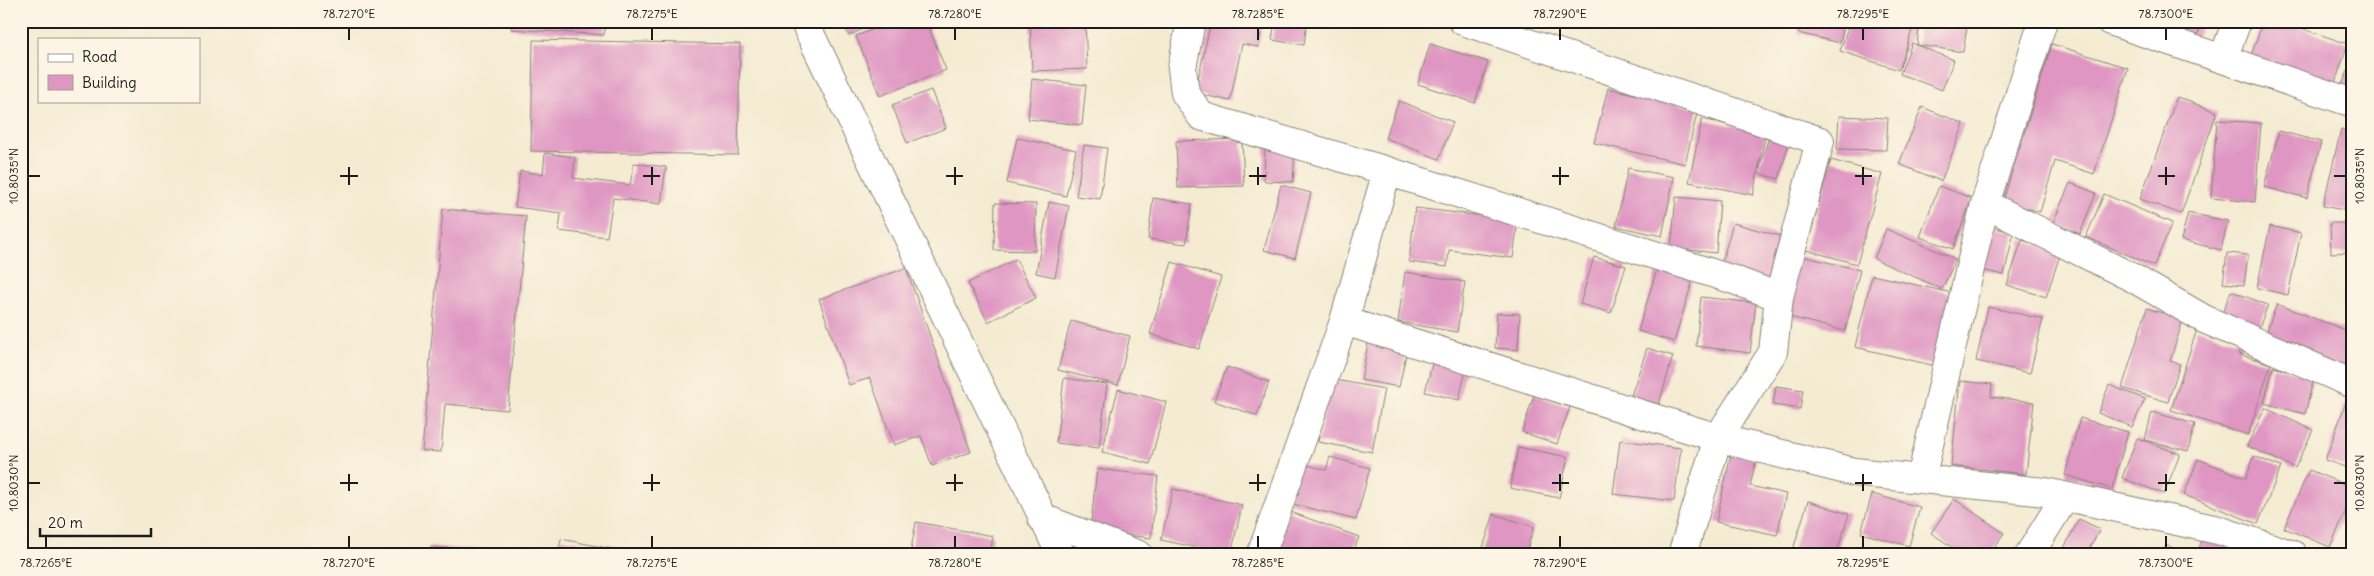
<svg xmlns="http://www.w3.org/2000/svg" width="2374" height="576" font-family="Delius,sans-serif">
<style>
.building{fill:#df96c2}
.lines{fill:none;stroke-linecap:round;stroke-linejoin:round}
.minor-casing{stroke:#888477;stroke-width:30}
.secondary-casing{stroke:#888477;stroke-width:30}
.minor{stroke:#fff;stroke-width:28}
.secondary{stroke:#fff;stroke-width:28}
.ticks{fill:none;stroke:#1c1c1c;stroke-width:2}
.neatline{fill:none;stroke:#1c1c1c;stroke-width:2}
.ticks-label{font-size:12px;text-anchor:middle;fill:#1c1c1c}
</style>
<rect width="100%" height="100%" fill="#fcf5e5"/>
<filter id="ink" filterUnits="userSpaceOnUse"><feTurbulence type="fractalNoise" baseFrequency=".02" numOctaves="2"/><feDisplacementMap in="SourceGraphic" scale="10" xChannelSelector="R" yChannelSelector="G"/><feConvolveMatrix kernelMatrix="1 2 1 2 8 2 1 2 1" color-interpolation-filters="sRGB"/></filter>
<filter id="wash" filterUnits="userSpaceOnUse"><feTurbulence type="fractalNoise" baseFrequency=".0096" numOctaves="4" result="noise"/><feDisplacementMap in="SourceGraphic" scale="20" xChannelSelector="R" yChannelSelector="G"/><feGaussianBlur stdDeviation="1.12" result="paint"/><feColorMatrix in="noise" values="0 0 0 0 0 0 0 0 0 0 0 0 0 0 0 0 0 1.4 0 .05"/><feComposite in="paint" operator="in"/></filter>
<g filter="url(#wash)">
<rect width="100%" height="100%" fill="#f4ebd2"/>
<g id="blocks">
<!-- building -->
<path class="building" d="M 512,21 L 605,21 L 604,35 L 511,29 Z
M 841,21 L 879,21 L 849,36 Z
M 894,21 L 926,21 L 946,70 L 880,96 L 856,36 Z
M 1030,21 L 1085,21 L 1087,69 L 1032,71 Z
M 1211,21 L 1264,21 L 1258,47 L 1242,44 L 1230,101 L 1195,93 Z
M 1275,21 L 1307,21 L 1304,45 L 1272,40 Z
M 1801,21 L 1845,21 L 1840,43 L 1798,33 Z
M 1850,21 L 1915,21 L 1899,70 L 1840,51 Z
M 1920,21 L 1968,21 L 1963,52 L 1917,45 Z
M 2153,21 L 2203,21 L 2196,39 Z
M 2263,21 L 2280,21 L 2348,44 L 2331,95 L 2247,67 Z
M 533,40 L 740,44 L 738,155 L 531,151 Z
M 1912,43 L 1954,60 L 1942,90 L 1900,74 Z
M 1430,44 L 1488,62 L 1475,103 L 1418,84 Z
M 2052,44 L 2128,68 L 2094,174 L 2055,161 L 2040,212 L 2003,201 Z
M 2353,59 L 2353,98 L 2339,92 Z
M 1032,79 L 1086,85 L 1082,125 L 1028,119 Z
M 1608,88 L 1698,109 L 1685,164 L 1594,143 Z
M 931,90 L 946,128 L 907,143 L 892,105 Z
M 2177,97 L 2217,112 L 2181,214 L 2140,199 Z
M 1399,101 L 1453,122 L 1439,159 L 1385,138 Z
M 1922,107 L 1964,124 L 1941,181 L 1899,164 Z
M 1839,116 L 1888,118 L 1886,150 L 1837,149 Z
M 1702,119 L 1766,133 L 1753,195 L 1689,182 Z
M 2217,120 L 2261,123 L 2255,202 L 2211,198 Z
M 2341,129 L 2353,132 L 2353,212 L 2323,206 Z
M 2279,131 L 2321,142 L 2307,198 L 2264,187 Z
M 1770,133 L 1790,139 L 1779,179 L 1758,173 Z
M 1017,138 L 1076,150 L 1066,196 L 1007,183 Z
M 1242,139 L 1244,186 L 1178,188 L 1176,141 Z
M 1084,145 L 1107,148 L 1100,199 L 1076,196 Z
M 1265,147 L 1295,149 L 1293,182 L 1264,181 Z
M 545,153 L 575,157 L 573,178 L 630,185 L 634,163 L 666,167 L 661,204 L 613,198 L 607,237 L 559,231 L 561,213 L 515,207 L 520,171 L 543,174 Z
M 1831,160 L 1882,174 L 1857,264 L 1806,250 Z
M 1628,168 L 1674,177 L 1662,236 L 1616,226 Z
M 2070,183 L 2096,193 L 2080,234 L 2053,223 Z
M 1281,185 L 1311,193 L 1295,258 L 1264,250 Z
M 1939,186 L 1972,198 L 1953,249 L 1920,237 Z
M 2104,194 L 2172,223 L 2154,266 L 2086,237 Z
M 1676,197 L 1720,201 L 1716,253 L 1671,248 Z
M 1153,198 L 1192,204 L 1186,244 L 1148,239 Z
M 1049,202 L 1069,206 L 1055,277 L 1036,273 Z
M 995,203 L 1036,204 L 1035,251 L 994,250 Z
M 1415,208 L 1518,220 L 1513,258 L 1449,250 L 1447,267 L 1409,262 Z
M 443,209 L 526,216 L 508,410 L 445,404 L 441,452 L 422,451 Z
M 2188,213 L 2228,221 L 2221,250 L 2181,240 Z
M 1733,223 L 1780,236 L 1768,284 L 1719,272 Z
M 2330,223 L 2353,223 L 2353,252 L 2331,253 Z
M 1987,226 L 2014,232 L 2004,275 L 1977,269 Z
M 2270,226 L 2301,233 L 2288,295 L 2257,288 Z
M 1886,229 L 1956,259 L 1942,289 L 1874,259 Z
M 2022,240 L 2061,252 L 2046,297 L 2007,285 Z
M 2227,253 L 2248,255 L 2244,285 L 2223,283 Z
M 1798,255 L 1860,270 L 1845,331 L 1782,315 Z
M 1594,257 L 1626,266 L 1611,313 L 1580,304 Z
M 1016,259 L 1036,298 L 988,322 L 968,283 Z
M 1172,262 L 1221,277 L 1199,349 L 1150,334 Z
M 906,268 L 971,452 L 932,466 L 921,436 L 894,445 L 870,378 L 849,385 L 819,299 Z
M 1657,269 L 1693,279 L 1674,342 L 1638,331 Z
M 1405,272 L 1465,282 L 1457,332 L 1398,322 Z
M 1872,275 L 1957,294 L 1940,367 L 1855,347 Z
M 2231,291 L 2268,305 L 2256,335 L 2219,321 Z
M 1701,297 L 1756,303 L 1750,353 L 1696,346 Z
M 2277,304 L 2353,333 L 2353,378 L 2262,343 Z
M 1988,307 L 2043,319 L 2030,373 L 1976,361 Z
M 2147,308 L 2183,320 L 2170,361 L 2180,364 L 2168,402 L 2122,388 Z
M 1497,313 L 1520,314 L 1518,350 L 1495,348 Z
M 1071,321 L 1130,336 L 1118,385 L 1058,370 Z
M 2197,329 L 2242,343 L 2239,354 L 2271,364 L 2248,435 L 2171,410 Z
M 1369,338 L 1408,345 L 1399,387 L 1361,380 Z
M 1647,348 L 1673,356 L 1659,404 L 1631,396 Z
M 1434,356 L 1467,364 L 1459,400 L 1425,392 Z
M 1227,367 L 1269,382 L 1257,416 L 1214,401 Z
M 2273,367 L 2314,377 L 2305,414 L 2264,403 Z
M 1064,378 L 1107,384 L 1099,448 L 1056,443 Z
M 1330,379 L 1384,389 L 1372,452 L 1318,442 Z
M 1960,381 L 1992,384 L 1991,397 L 2034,402 L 2026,474 L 1951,466 Z
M 2109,385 L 2145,399 L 2132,427 L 2098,413 Z
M 1776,386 L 1803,390 L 1800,409 L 1773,405 Z
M 1118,389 L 1166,402 L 1150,464 L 1102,452 Z
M 2349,394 L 2353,396 L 2353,470 L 2325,460 Z
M 1534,395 L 1570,407 L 1557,444 L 1522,432 Z
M 2265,408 L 2313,430 L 2295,468 L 2247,446 Z
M 2152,412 L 2195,424 L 2188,451 L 2145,440 Z
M 2080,418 L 2128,432 L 2112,489 L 2065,475 Z
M 2137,438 L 2180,454 L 2164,494 L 2122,478 Z
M 1620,440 L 1681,448 L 1674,501 L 1613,494 Z
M 1518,447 L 1568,457 L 1559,498 L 1510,488 Z
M 1731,454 L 1756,460 L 1750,486 L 1786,494 L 1777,535 L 1716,522 Z
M 2254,456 L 2281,467 L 2258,524 L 2184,495 L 2198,459 L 2246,478 Z
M 1330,457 L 1370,468 L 1356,520 L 1289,503 L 1300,463 L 1326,470 Z
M 1097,469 L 1158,476 L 1151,538 L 1090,531 Z
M 2309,470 L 2353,488 L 2353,495 L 2330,547 L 2284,528 Z
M 1173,489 L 1242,505 L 1231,555 L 1161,540 Z
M 1872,494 L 1920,507 L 1909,546 L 1861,533 Z
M 1954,499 L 2004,533 L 1989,555 L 1964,555 L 1931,533 Z
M 1808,501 L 1849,514 L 1836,555 L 1808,555 L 1793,550 Z
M 1288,511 L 1359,537 L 1352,555 L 1273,555 Z
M 1494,514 L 1534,527 L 1525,555 L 1495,555 L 1482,551 Z
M 2079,519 L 2100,529 L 2086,555 L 2066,555 L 2062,552 Z
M 916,522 L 993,536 L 990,555 L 910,555 Z
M 2352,531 L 2353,555 L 2347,555 Z
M 2204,536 L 2229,546 L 2225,555 L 2196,555 Z
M 561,539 L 639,554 L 639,555 L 558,555 Z
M 2166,545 L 2189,555 L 2162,555 Z
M 430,547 L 498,550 L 498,555 L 430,555 Z"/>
</g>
</g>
<g filter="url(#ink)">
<use href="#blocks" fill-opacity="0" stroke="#888477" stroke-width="1"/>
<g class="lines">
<defs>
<path id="minor" d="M 1191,21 L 1182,68 L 1185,93 L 1201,116 L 1387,171 L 1734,280 L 1779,297
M 2043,21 L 1985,204 L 2133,278 L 2204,319 L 2353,384
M 2110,21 L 2353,103
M 2223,59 L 2237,21
M 1344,321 L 1387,171
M 1921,479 L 1985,204
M 1042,518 L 1139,555
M 1261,555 L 1344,321 L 1718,438 L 1773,352 L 1779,297 L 1820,141 L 1463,21
M 1682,555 L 1718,438 L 1854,472 L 2045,492 L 2218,530 L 2293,555
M 2029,555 L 2065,497"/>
<path id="secondary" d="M 804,21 L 1061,555"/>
</defs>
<!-- minor casing -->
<use href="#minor" class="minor-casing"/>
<!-- secondary casing -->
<use href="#secondary" class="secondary-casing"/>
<!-- minor -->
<use href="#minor" class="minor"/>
<!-- secondary -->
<use href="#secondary" class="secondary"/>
</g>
</g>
<!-- ticks -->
<path class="ticks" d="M 349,28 L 349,40M 652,28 L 652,40M 955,28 L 955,40M 1258,28 L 1258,40M 1560,28 L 1560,40M 1863,28 L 1863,40M 2166,28 L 2166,40M 349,167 L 349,185M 652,167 L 652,185M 955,167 L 955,185M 1258,167 L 1258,185M 1560,167 L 1560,185M 1863,167 L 1863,185M 2166,167 L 2166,185M 28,176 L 40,176M 340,176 L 358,176M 643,176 L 660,176M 946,176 L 963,176M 1249,176 L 1266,176M 1552,176 L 1569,176M 1855,176 L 1872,176M 2158,176 L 2175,176M 2334,176 L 2346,176M 349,474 L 349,491M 652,474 L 652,491M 955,474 L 955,491M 1258,474 L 1258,491M 1560,474 L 1560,491M 1863,474 L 1863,491M 2166,474 L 2166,491M 28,483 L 40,483M 340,483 L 358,483M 643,483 L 660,483M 946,483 L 963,483M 1249,483 L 1266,483M 1552,483 L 1569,483M 1855,483 L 1872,483M 2158,483 L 2175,483M 2334,483 L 2346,483M 46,536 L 46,548M 349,536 L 349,548M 652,536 L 652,548M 955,536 L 955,548M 1258,536 L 1258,548M 1560,536 L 1560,548M 1863,536 L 1863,548M 2166,536 L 2166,548"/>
<!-- margin -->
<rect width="2374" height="576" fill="none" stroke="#fcf5e5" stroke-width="55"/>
<!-- legend -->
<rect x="38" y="38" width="162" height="65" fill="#fcf5e5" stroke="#a29e95"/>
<rect x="48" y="54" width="25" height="8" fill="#ffffff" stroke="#a29e95"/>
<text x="82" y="62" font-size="15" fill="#1c1c1c">Road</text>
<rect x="48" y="75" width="25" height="15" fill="#df96c2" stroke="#a29e95"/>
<text x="82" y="88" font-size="15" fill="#1c1c1c">Building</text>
<!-- scale -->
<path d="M40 528v8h111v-8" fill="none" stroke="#1c1c1c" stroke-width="2.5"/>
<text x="48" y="528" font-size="15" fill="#1c1c1c" stroke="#fcf5e5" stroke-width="4" paint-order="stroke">20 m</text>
<rect x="28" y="28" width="2318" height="520" class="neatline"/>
<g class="ticks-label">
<text x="349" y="18">78.7270°E</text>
<text x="652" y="18">78.7275°E</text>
<text x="955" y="18">78.7280°E</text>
<text x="1258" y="18">78.7285°E</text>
<text x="1560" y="18">78.7290°E</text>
<text x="1863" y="18">78.7295°E</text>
<text x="2166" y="18">78.7300°E</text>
<text transform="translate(14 176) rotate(-90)" y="4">10.8035°N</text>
<text transform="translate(2360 176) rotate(-90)" y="4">10.8035°N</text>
<text transform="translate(14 483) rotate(-90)" y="4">10.8030°N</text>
<text transform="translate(2360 483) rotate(-90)" y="4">10.8030°N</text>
<text x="46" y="567">78.7265°E</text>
<text x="349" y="567">78.7270°E</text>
<text x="652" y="567">78.7275°E</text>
<text x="955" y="567">78.7280°E</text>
<text x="1258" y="567">78.7285°E</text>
<text x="1560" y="567">78.7290°E</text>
<text x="1863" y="567">78.7295°E</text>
<text x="2166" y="567">78.7300°E</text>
</g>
</svg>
